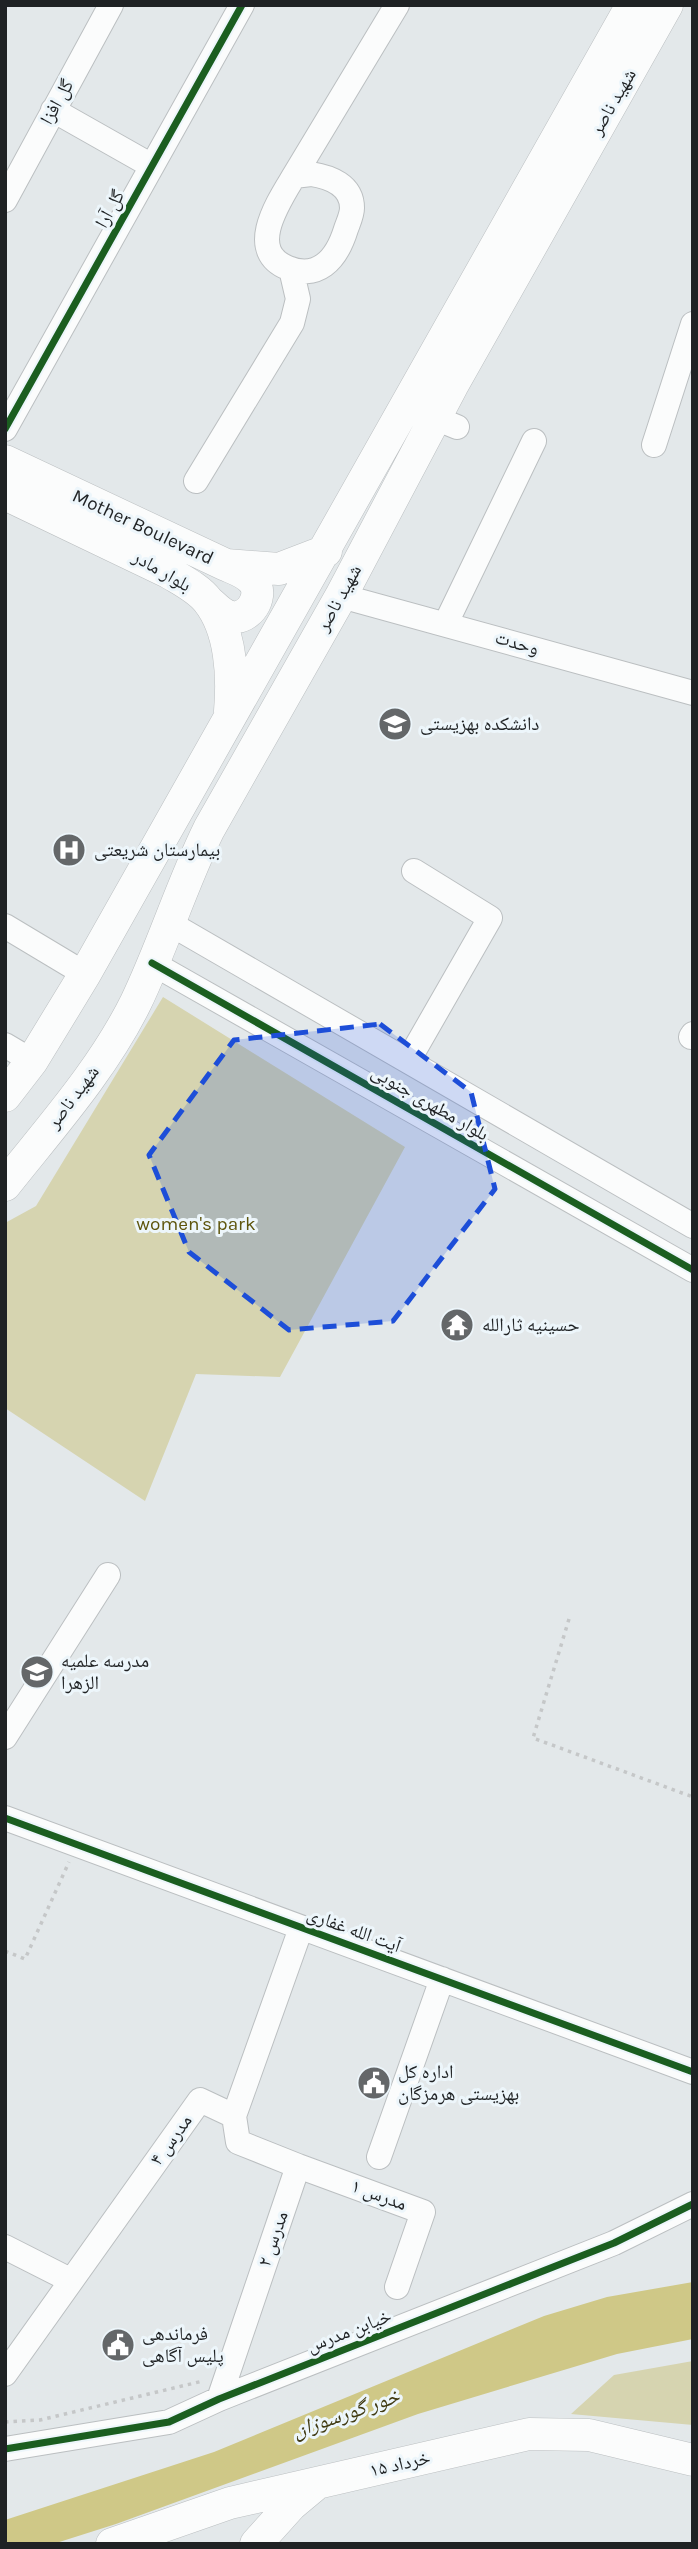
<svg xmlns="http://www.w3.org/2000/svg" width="698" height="2549" font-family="Karla,'Noto Naskh Arabic',sans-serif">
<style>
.green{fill:#d6d4b0}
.water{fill:#cfc887}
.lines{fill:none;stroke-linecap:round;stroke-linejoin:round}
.minor-casing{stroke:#bbbfc1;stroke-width:26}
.major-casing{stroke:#bbbfc1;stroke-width:33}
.path{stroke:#c5c7c8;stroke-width:3.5;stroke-dasharray:3.5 5;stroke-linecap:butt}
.minor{stroke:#fbfcfc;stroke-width:24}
.major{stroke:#fbfcfc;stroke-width:32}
.cycleway-casing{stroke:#edf6fb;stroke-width:11}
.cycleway{stroke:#1b5e20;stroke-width:7}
.marked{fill:#1d4ed8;fill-opacity:0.2;stroke:#1d4ed8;stroke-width:5;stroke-dasharray:14 9;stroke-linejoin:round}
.labels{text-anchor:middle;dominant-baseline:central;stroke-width:6;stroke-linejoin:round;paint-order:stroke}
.street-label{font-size:19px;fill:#1f2224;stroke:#edf6fb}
.poi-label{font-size:19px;fill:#1f2224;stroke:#edf6fb;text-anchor:start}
.park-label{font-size:19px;fill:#5e550c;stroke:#edf6fb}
.water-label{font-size:21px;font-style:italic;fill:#413b13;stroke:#edf6fb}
</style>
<rect width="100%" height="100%" fill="#e3e8ea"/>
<!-- green -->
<path class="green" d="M 163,997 L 405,1147 L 280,1377 L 196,1374 L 145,1501 L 5,1408 L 5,1223 L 36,1206 Z
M 693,2361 L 693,2425 L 571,2414 L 614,2375 Z"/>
<!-- water -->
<path class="water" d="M 693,2282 L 693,2339 L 617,2354 L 418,2414 L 116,2524 L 53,2544 L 5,2544 L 5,2520 L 214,2452 L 544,2316 L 607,2297 Z"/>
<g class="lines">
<defs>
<path id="minor" d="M 53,110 L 152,166
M 311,174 C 330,177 352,185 352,208 C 352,215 348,223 346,229 C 342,242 335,257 324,265 C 313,273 300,273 288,268 C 245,251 279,201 294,176 Z
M 294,176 L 397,5
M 5,200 L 111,5
M 435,418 L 457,427
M 5,429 L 242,5
M 654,445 L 693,324
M 196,481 L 292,323 L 298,299 L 291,269
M 341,596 L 693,693
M 446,623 L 534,441
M 169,923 L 693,1226
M 5,926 L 85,974
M 152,963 L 693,1270
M 691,1037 L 693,1034
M 5,1045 L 32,1061
M 408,1061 L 490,918 L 414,871
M 5,1737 L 108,1575
M 5,1818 L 693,2072
M 379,2157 L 442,1979
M 298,2166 L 423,2212 L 397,2287
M 5,2247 L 70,2280
M 5,2374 L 200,2100 L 234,2116
M 219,2399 L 298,2166 L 238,2142 L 234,2116 L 301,1928
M 5,2449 L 169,2422 L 219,2399 L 614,2243 L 693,2204"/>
<path id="major" d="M 5,461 L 226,565 L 279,569 L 326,551
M 5,494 L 168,572 C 181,580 198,588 208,601 C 231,630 233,676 230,711
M 208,601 C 216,608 225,619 237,617 C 252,615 263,595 254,582 C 248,573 235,569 226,565
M 5,1096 L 32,1061 L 85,974 L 632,5
M 5,1185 C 51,1127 103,1069 136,1002 C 163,946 181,886 209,829 L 341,596 L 452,386 L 667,5
M 112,2544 L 230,2503 L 529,2434 L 589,2435 L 693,2460
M 256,2544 L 291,2505 L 315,2485"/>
</defs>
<!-- minor casing -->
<use href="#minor" class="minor-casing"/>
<!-- major casing -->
<use href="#major" class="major-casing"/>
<!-- path -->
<path class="path" d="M 569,1619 L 533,1738 L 693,1797
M 5,1951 L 25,1959 L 69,1862
M 5,2422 L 40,2420 L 203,2381"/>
<!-- minor -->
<use href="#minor" class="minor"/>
<!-- major -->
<use href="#major" class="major"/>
<defs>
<path id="cycleway" d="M 5,429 L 242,5
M 152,963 L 693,1270
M 5,1818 L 693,2072
M 5,2449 L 169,2422 L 219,2399 L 614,2243 L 693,2204"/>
</defs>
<!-- cycleway casing -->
<use href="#cycleway" class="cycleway-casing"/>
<!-- cycleway -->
<use href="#cycleway" class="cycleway"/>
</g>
<!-- marked area -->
<path class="marked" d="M 380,1024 L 471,1092 L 495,1189 L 393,1321 L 289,1330 L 189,1252 L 149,1155 L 234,1040 Z"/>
<!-- icons -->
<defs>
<symbol id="university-disc" viewBox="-11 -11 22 22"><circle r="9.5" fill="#646769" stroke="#edf6fb"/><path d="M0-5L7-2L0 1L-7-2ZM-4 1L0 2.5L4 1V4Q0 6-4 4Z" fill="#fff"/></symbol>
<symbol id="hospital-disc" viewBox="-11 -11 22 22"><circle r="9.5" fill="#646769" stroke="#edf6fb"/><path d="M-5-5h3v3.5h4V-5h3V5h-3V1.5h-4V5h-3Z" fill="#fff"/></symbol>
<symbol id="temple-disc" viewBox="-11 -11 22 22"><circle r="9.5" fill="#646769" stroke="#edf6fb"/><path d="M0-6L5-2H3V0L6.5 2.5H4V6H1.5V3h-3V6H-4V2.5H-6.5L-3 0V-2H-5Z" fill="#fff"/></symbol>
<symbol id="civic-disc" viewBox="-11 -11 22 22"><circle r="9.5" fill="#646769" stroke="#edf6fb"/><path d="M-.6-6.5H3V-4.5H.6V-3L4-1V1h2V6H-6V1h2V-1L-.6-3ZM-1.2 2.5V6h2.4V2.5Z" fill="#fff"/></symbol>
</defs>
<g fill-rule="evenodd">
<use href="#university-disc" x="376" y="705" width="38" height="38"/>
<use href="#hospital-disc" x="50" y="831" width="38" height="38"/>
<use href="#temple-disc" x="438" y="1306" width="38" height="38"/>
<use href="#university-disc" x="18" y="1653" width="38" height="38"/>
<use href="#civic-disc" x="355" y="2064" width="38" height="38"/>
<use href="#civic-disc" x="99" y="2326" width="38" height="38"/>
</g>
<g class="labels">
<!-- street labels -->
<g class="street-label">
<text transform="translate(57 102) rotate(-61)">گل افزا</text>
<text transform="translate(613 102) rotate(-60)">شهید ناصر</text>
<text transform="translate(110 209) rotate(-61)">گل آرا</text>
<text transform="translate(143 527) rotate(25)">Mother Boulevard</text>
<text transform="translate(162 571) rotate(30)">بلوار مادر</text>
<text transform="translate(339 598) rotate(-61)">شهید ناصر</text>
<text transform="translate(517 643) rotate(16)">وحدت</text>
<text transform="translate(73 1097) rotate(-53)">شهید ناصر</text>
<text transform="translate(430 1103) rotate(30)">بلوار مطهری جنوبی</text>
<text transform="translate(354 1930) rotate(20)">آیت الله غفاری</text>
<text transform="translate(171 2140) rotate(-54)">مدرس ۴</text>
<text transform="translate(379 2195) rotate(20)">مدرس ۱</text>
<text transform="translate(273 2239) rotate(-71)">مدرس ۲</text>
<text transform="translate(349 2331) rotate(-21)">خیابن مدرس</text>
<text transform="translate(400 2464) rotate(-13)">۱۵ خرداد</text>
</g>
<!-- poi labels -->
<g class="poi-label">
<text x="420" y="724">دانشکده بهزیستی</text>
<text x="94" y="850">بیمارستان شریعتی</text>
<text x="482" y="1325">حسینیه ثارالله</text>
<text x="61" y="1661">مدرسه علمیه<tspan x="61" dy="22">الزهرا</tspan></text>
<text x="398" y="2072">اداره کل<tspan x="398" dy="22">بهزیستی هرمزگان</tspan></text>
<text x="142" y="2334">فرماندهی<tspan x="142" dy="22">پلیس آگاهی</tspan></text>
</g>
<!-- park labels -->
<g class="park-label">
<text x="196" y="1224">women's park</text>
</g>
<!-- water labels -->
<g class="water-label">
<text transform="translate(346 2413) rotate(-19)">خور گورسوزان</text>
</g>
</g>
<!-- border -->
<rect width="698" height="2549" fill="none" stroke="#1f2224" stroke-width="14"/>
</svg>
